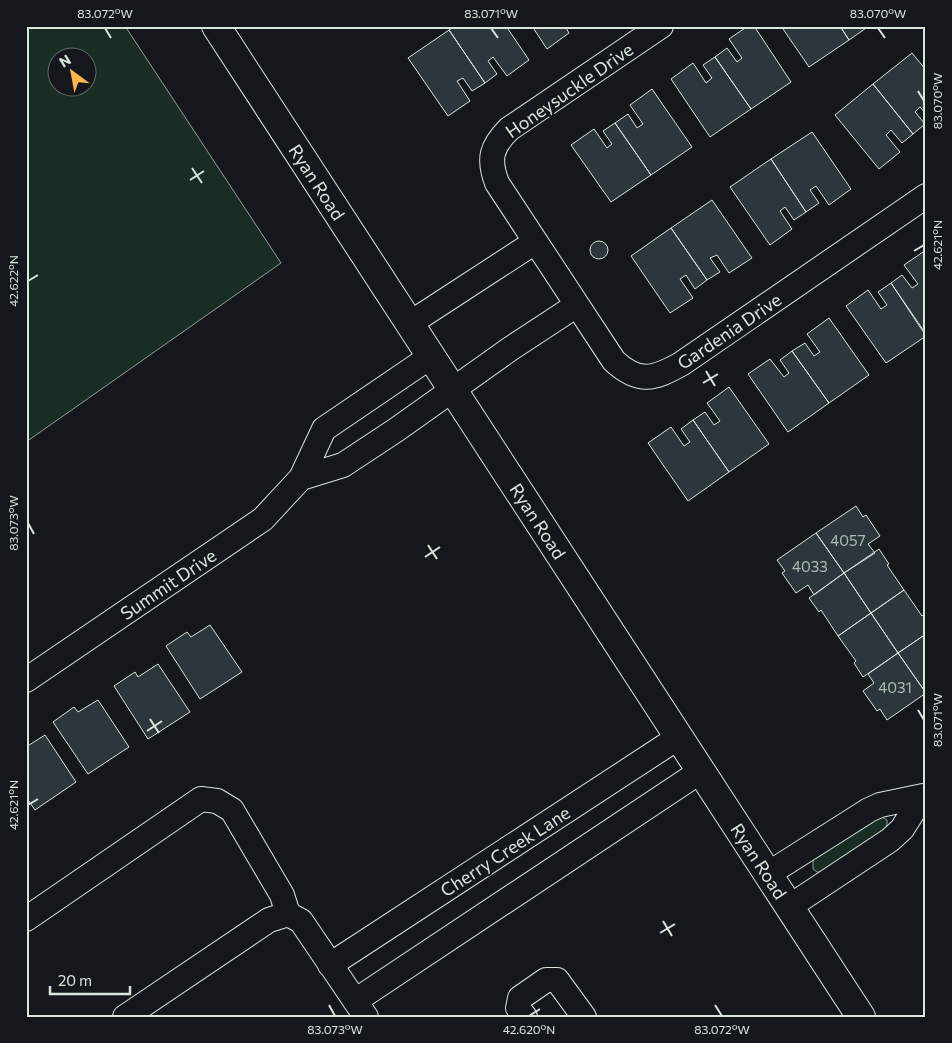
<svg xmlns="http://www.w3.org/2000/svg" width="952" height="1043" font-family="Commissioner,sans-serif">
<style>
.green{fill:#1a2d24;stroke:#939e99;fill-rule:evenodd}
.building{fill:#2c363c;stroke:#d8e6dc}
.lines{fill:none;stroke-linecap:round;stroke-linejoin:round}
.street-casing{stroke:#d8e6dc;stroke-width:26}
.secondary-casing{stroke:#d8e6dc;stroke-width:30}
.street{stroke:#14181c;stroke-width:24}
.secondary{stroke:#14181c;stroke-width:28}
.ticks{fill:none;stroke:#d8e6dc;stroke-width:2}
.labels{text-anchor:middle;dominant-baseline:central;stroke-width:4;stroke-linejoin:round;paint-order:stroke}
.number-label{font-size:15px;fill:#adbab4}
.street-label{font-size:18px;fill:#d8e6dc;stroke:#14181c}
.neatline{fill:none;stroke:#d8e6dc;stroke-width:2}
.ticks-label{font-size:12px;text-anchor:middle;fill:#d8e6dc}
</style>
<rect width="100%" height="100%" fill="#14181c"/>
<!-- green -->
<path class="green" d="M 26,26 L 125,26 L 281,263 L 26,442 ZM 58,58 L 88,58 L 88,88 L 58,88 Z
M 882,817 L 887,820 L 887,825 L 885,830 L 821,872 L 817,872 L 813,869 L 813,860 L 877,818 Z"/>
<!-- building -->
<path class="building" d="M 455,26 L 506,26 L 529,60 L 507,76 L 493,57 L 488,61 L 497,74 L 485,83 L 449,30 Z
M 532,26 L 565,26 L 569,33 L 547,49 Z
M 748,26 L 754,26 L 791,82 L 751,109 L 715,57 L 727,48 L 737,62 L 742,58 L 729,39 Z
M 781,26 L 840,26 L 849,40 L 809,67 Z
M 840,26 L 869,26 L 849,40 Z
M 449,30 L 485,83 L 472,91 L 463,78 L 457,81 L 470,101 L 448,116 L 408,58 Z
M 912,53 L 926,70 L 926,114 L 920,107 L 915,112 L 925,124 L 913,134 L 873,84 Z
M 715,57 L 751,109 L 710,137 L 671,79 L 693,63 L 706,83 L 712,78 L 703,65 Z
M 873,84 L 913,134 L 902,143 L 891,130 L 886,135 L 900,152 L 879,169 L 835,115 Z
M 652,89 L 692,147 L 651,175 L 615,123 L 628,114 L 637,128 L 643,124 L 630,105 Z
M 615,123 L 651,175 L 611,202 L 571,145 L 594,129 L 607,148 L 612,144 L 603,131 Z
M 812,132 L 851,189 L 829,205 L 816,186 L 810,190 L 819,203 L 806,212 L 771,159 Z
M 771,159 L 806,212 L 794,220 L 785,207 L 780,211 L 792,229 L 770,245 L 730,187 Z
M 712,200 L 752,258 L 729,273 L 717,255 L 710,258 L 720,272 L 707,280 L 671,228 Z
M 671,228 L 707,280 L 695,289 L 686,275 L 680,279 L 693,298 L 670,313 L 631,256 Z
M590 250a9 9 0 1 1 18 0a9 9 0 1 1-18 0Z
M 926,250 L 926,334 L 891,283 L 902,275 L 912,288 L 918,284 L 904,265 Z
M 891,283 L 926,336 L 886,363 L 846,306 L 868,290 L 881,309 L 887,305 L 878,292 Z
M 829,318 L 869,375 L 829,403 L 792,351 L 805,343 L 814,356 L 820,352 L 807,334 Z
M 792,351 L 829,403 L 788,432 L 748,374 L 770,359 L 784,377 L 789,373 L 780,360 Z
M 729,387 L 769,444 L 729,472 L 693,420 L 705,412 L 714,425 L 720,421 L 707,403 Z
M 693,420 L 729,472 L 688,501 L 648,443 L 671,427 L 684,446 L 690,442 L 681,429 Z
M 856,506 L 863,517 L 866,515 L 880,536 L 868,544 L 875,553 L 844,573 L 816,533 Z
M 816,533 L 844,573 L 814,595 L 808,585 L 796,593 L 782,573 L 785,571 L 777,560 Z
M 879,549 L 889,564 L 887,565 L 904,590 L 871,613 L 844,573 Z
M 844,573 L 871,613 L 838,636 L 821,610 L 819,612 L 809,598 Z
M 904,590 L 922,616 L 924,614 L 926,618 L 926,634 L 898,653 L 871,613 Z
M 871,613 L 898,653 L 863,677 L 854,663 L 856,661 L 838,636 Z
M 210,625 L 242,672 L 200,699 L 166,646 L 187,632 L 191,637 Z
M 926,634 L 926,693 L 898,653 Z
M 898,653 L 926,693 L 887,720 L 880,709 L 877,711 L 863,691 L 874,683 L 868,674 Z
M 158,664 L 190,712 L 148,739 L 114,686 L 135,672 L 138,677 Z
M 98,700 L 129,747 L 88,774 L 53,722 L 74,707 L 78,712 Z
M 45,735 L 76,782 L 35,810 L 26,797 L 26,747 Z"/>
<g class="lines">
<defs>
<path id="street" d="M 661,26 L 509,129 C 491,147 488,159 497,183 L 614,361 C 639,384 654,379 681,364 L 926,196
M 409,324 L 535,242
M 301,478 L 343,465 L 396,430 L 510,349 L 577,305
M 26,680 L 263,519 L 301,478 L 324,429 L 430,357
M 768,874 L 869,810 L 880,805 L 923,796 L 902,829 L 890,840 L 789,907
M 26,919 L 201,799 L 217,801 L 232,810 L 282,895 L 288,914
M 330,965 L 679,737
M 355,1001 L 701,771
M 125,1017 L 269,920 L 288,914 L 301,921 L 366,1017
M 525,1017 L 518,1008 L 520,998 L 546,980 L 557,980 L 584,1017"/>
<path id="secondary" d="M 216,26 L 861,1017"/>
</defs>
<!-- street casing -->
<use href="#street" class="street-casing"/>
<!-- secondary casing -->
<use href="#secondary" class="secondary-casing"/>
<!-- street -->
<use href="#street" class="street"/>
<!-- secondary -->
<use href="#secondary" class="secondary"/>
</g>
<!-- ticks -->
<path class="ticks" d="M 105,28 L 111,38M 491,28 L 498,38M 878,28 L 885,38M 918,91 L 924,101M 192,168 L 202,183M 190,180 L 204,171M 914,251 L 924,245M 28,281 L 38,275M 706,371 L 715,386M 703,383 L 718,374M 28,523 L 34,534M 428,545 L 437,559M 425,557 L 440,547M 918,710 L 924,720M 150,719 L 159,733M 147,731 L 162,721M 28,805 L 38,799M 663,921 L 672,936M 660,933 L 675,924M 329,1005 L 335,1016M 715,1005 L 722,1016M 529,1016 L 540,1009"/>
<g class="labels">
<!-- number labels -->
<g class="number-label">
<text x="848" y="540">4057</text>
<text x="810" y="566">4033</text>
<text x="895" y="687">4031</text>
</g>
<!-- street labels -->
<g class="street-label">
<text transform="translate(569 90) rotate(-35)">Honeysuckle Drive</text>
<text transform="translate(317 182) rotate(57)">Ryan Road</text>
<text transform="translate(729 331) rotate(-34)">Gardenia Drive</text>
<text transform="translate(538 521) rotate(57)">Ryan Road</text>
<text transform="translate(168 584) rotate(-34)">Summit Drive</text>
<text transform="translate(505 851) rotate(-33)">Cherry Creek Lane</text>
<text transform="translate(759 861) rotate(57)">Ryan Road</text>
</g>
</g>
<!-- border -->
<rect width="952" height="1043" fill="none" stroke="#14181c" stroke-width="55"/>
<!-- north arrow -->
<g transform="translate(72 72) rotate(328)"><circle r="24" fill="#14181c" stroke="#626a69"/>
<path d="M0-4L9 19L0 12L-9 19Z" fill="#ffb74d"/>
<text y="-8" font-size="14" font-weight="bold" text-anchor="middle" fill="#d8e6dc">N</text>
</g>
<!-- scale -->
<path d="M50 986v8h80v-8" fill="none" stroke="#d8e6dc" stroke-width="2.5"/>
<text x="58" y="986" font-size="15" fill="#d8e6dc" stroke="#14181c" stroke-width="4" paint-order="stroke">20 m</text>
<rect x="28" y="28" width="896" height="988" class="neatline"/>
<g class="ticks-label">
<text x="105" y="18">83.072°W</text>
<text x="491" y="18">83.071°W</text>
<text x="878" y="18">83.070°W</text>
<text transform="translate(938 101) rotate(-90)" y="4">83.070°W</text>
<text transform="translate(938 245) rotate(-90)" y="4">42.621°N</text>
<text transform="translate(14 281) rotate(-90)" y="4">42.622°N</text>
<text transform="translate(14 523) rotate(-90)" y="4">83.073°W</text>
<text transform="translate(938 720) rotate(-90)" y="4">83.071°W</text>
<text transform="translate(14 805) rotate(-90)" y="4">42.621°N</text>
<text x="335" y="1034">83.073°W</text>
<text x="529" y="1034">42.620°N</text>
<text x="722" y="1034">83.072°W</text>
</g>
</svg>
